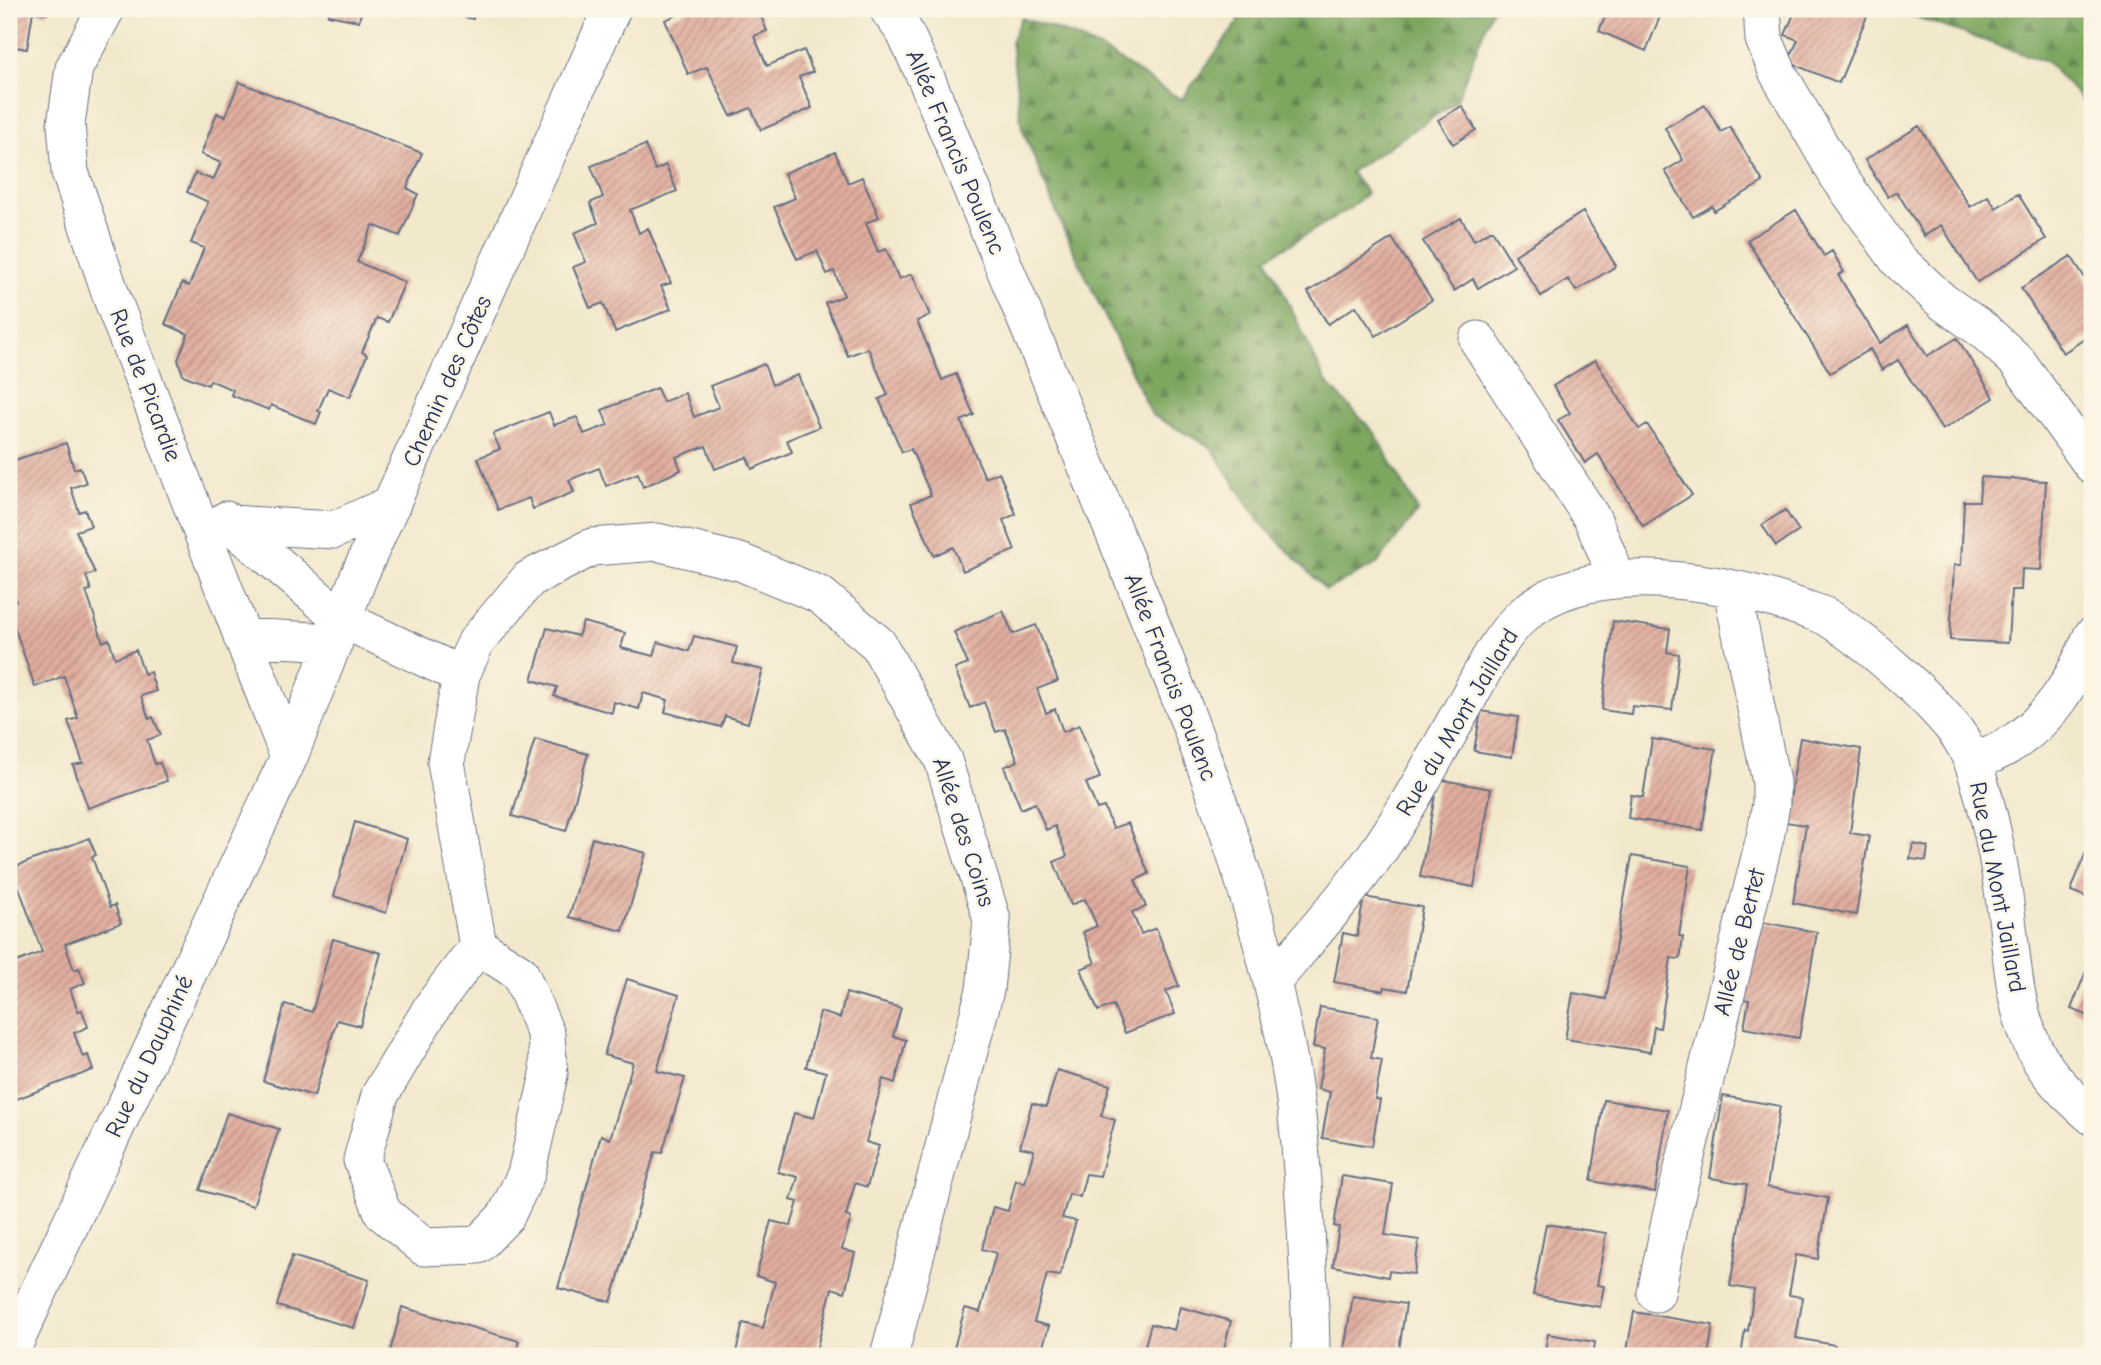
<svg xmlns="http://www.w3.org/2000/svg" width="2101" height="1365" font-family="'Comic Neue',sans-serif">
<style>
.forest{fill:url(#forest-firs);stroke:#4c6a5e;stroke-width:2}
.building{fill:url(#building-hatch)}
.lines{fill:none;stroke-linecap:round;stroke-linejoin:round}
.street-casing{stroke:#667084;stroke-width:39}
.street{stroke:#fff;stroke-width:37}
.labels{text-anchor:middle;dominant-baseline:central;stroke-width:5;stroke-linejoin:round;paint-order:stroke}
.street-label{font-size:24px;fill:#1b2f5e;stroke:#fcf5e5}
</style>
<defs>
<pattern id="forest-firs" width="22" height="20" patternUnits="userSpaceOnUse" patternTransform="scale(1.75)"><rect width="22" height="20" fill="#7da65f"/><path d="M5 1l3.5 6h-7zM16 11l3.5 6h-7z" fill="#668852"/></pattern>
<pattern id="building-hatch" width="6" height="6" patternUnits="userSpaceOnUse" patternTransform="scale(1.75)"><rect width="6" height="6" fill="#e1ae9f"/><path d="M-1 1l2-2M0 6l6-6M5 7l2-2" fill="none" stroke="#b68e85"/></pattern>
</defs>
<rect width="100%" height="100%" fill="#fcf5e5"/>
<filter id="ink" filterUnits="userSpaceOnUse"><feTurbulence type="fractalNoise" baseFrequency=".0143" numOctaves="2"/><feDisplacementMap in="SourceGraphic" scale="14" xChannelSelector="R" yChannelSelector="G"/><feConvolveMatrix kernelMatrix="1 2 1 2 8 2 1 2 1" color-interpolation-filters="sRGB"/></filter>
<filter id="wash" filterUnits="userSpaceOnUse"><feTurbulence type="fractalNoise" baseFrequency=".00686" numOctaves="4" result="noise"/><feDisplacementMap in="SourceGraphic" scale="28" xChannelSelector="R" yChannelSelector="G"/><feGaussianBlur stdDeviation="1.57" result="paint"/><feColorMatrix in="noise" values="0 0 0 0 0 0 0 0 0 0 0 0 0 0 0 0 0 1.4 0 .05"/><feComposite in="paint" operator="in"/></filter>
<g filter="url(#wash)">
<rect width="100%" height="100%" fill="#f2e8cc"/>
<!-- forest -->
<path class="forest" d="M 1237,9 L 1492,9 L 1456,102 L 1350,172 L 1367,193 L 1349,209 L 1267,258 L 1326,382 L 1375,433 L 1418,511 L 1377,564 L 1326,590 L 1259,521 L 1211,447 L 1152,415 L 1063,228 L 1022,128 L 1011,42 L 1021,18 C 1056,28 1090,41 1121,61 C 1142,74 1160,89 1182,99 L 1238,22 Z
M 1893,9 L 2092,9 L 2092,111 L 2047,62 Z"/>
<g id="blocks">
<!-- building -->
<path class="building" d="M 9,9 L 49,9 L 47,14 L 33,11 L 27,49 L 9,46 Z
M 329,9 L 362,9 L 359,21 L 328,15 Z
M 430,9 L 475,9 L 473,19 Z
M 683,9 L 758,9 L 767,31 L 754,36 L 767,66 L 804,50 L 813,72 L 799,77 L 812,108 L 761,130 L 751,108 L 731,116 L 707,67 L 688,74 L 665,20 L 684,12 Z
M 1608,9 L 1663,9 L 1646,51 L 1599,31 Z
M 1796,9 L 1885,9 L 1883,15 L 1870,9 L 1839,83 L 1788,62 L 1798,40 L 1785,35 Z
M 239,82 L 422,153 L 407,188 L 418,194 L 400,236 L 373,225 L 357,262 L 405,282 L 388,322 L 377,318 L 362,352 L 367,355 L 350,397 L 328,388 L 318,411 L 321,412 L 316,424 L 271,405 L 269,410 L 231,395 L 233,390 L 210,380 L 208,385 L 183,375 L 178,360 L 188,334 L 165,324 L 182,283 L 189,286 L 204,248 L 191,243 L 208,202 L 187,192 L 195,173 L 213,180 L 221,163 L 201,154 L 217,113 L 225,117 Z
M 1705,105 L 1721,132 L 1730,127 L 1763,182 L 1714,211 L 1712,206 L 1693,217 L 1665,171 L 1683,160 L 1665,128 Z
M 1462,106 L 1476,130 L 1453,144 L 1438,120 Z
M 1919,126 L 1970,207 L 1988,196 L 1996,208 L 2018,194 L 2046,239 L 1977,282 L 1941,225 L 1924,236 L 1897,192 L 1888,197 L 1865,160 Z
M 645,145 L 655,170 L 666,165 L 677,191 L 630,210 L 639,233 L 648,228 L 671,283 L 661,286 L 671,309 L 615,332 L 603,303 L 590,308 L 573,267 L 586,262 L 574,233 L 598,223 L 590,203 L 603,197 L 591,166 Z
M 835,152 L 848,183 L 862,177 L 879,217 L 866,223 L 878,252 L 886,249 L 899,279 L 912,274 L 930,315 L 917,321 L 942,380 L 956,374 L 974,415 L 961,421 L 985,478 L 999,472 L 1016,514 L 1003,520 L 1015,550 L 963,571 L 953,547 L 934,556 L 911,503 L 931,495 L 911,449 L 902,452 L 879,399 L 888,395 L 868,348 L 848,356 L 825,303 L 844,296 L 834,271 L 827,274 L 817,251 L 797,259 L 774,207 L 795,198 L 784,173 Z
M 1796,210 L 1824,256 L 1832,251 L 1844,272 L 1838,275 L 1880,343 L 1908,325 L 1927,356 L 1957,338 L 1994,398 L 1942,430 L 1898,360 L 1882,370 L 1870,349 L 1830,373 L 1747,240 Z
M 1583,212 L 1616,266 L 1576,291 L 1568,279 L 1541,296 L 1515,255 Z
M 1461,218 L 1474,240 L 1492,230 L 1514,266 L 1478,288 L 1473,279 L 1454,291 L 1423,241 Z
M 1392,238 L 1432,300 L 1376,336 L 1356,306 L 1328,324 L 1308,292 Z
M 2071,256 L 2092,289 L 2092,334 L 2063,353 L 2021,288 Z
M 1595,360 L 1639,429 L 1647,424 L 1692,495 L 1643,526 L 1598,454 L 1585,463 L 1558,420 L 1570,413 L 1553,386 Z
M 764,364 L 772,385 L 798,375 L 819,427 L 787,440 L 792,452 L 752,469 L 747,457 L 715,469 L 706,446 L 676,457 L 681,470 L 643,487 L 638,473 L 606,486 L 599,468 L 569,480 L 574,492 L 533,509 L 529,498 L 498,510 L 478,458 L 500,449 L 493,434 L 549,412 L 554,425 L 577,417 L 584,434 L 608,425 L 602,410 L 657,388 L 663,402 L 685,393 L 694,417 L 719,407 L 710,386 Z
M 66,443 L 74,469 L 80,467 L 86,483 L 71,488 L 79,512 L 85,510 L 91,526 L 76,531 L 95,573 L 86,576 L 91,590 L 86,591 L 103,642 L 109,639 L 115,658 L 136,650 L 144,674 L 150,672 L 156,691 L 141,696 L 149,719 L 153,717 L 161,735 L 147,740 L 155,764 L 160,763 L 167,781 L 88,808 L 73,765 L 83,763 L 68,721 L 78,718 L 64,676 L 35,687 L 9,611 L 9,604 L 16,601 L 9,582 L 9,555 L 12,554 L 9,544 L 9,462 Z
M 1981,477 L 2046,481 L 2041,570 L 2022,569 L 2021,590 L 2011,590 L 2008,643 L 1950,640 L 1954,565 L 1961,565 L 1964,501 L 1979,501 Z
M 1785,510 L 1799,531 L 1776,546 L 1762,525 Z
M 1003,611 L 1013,634 L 1036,625 L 1058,681 L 1037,689 L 1046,713 L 1055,709 L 1063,732 L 1079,725 L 1100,778 L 1086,783 L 1097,809 L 1104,807 L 1113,828 L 1128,823 L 1149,874 L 1135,880 L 1146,907 L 1132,912 L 1141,934 L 1156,928 L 1179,986 L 1166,991 L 1175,1014 L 1125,1033 L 1113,1005 L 1098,1011 L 1081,969 L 1095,963 L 1083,932 L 1097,926 L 1085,899 L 1071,905 L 1054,862 L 1067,856 L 1055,826 L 1046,830 L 1035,803 L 1021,809 L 1004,767 L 1018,761 L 1005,729 L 996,732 L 984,702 L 970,708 L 955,669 L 968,664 L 954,632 Z
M 1613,621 L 1670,629 L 1667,652 L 1679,654 L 1672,710 L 1632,706 L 1631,714 L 1602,710 Z
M 583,622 L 625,633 L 621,648 L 654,656 L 658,642 L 689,651 L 694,636 L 737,647 L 733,663 L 763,670 L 748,723 L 725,716 L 721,727 L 665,712 L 668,700 L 643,693 L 639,709 L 614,702 L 612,713 L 554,696 L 557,687 L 532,680 L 547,628 L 578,636 Z
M 1481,711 L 1518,717 L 1512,757 L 1474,751 Z
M 1800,738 L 1861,749 L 1850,833 L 1869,836 L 1856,915 L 1793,903 L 1806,825 L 1786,822 Z
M 535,739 L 588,754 L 566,831 L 512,816 Z
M 1652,739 L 1716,749 L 1702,830 L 1628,818 L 1631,795 L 1643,797 Z
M 1438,779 L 1491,789 L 1474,887 L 1420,877 Z
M 355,822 L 407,839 L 386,913 L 334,896 Z
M 2092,836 L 2092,899 L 2071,891 Z
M 89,838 L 96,855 L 92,857 L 110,907 L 115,905 L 121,923 L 65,944 L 74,970 L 79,968 L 85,983 L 70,989 L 78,1011 L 82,1010 L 88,1027 L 74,1033 L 83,1057 L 88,1055 L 93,1070 L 14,1100 L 9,1087 L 11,1057 L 9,965 L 42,952 L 12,868 Z
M 592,838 L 646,853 L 623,931 L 569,917 Z
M 1913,844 L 1928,847 L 1926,861 L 1910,859 Z
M 1632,856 L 1690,866 L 1679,936 L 1683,937 L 1680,959 L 1671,958 L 1660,1028 L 1654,1027 L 1650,1052 L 1565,1039 L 1573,993 L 1606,999 Z
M 1364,897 L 1422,907 L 1407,991 L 1385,987 L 1384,991 L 1334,982 L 1343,933 L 1357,936 Z
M 1751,920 L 1817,932 L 1799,1038 L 1744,1028 L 1749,1000 L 1737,998 Z
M 333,939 L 381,953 L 360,1026 L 337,1020 L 314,1096 L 263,1081 L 285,1004 L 312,1012 Z
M 2092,956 L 2092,1017 L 2071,1009 Z
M 627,979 L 679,995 L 657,1071 L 685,1078 L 662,1153 L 655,1152 L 611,1302 L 558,1288 L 601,1135 L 610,1139 L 633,1063 L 604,1055 Z
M 846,993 L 901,1008 L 893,1036 L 906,1040 L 895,1083 L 883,1079 L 866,1142 L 879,1146 L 867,1187 L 855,1183 L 846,1216 L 851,1218 L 842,1249 L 855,1253 L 845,1292 L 832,1288 L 816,1351 L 828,1354 L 828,1356 L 735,1356 L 743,1323 L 763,1328 L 775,1282 L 756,1276 L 771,1221 L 791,1226 L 798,1202 L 791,1200 L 798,1177 L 778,1172 L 794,1113 L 814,1118 L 826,1072 L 806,1067 L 820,1012 L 840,1018 Z
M 1320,1007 L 1378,1017 L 1371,1058 L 1382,1060 L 1375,1099 L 1380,1100 L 1372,1146 L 1322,1138 L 1330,1092 L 1318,1089 L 1325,1049 L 1313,1047 Z
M 1057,1070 L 1110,1085 L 1101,1116 L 1115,1120 L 1100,1176 L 1086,1174 L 1080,1197 L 1069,1194 L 1062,1218 L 1076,1221 L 1068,1249 L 1060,1276 L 1047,1274 L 1034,1322 L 1049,1326 L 1040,1356 L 967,1356 L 953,1352 L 965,1308 L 980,1312 L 996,1253 L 982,1249 L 993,1207 L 1008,1211 L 1016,1180 L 1025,1183 L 1034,1150 L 1020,1147 L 1032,1103 L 1046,1107 Z
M 1723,1096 L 1780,1106 L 1767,1187 L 1828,1198 L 1818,1259 L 1796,1255 L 1789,1295 L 1803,1297 L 1796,1338 L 1835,1345 L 1834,1356 L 1741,1356 L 1745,1330 L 1748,1331 L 1754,1290 L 1730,1286 L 1747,1184 L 1710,1178 Z
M 1604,1100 L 1668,1110 L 1655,1192 L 1591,1181 Z
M 227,1113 L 279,1129 L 253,1206 L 200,1190 Z
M 1342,1176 L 1393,1184 L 1385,1235 L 1419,1240 L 1414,1274 L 1389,1271 L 1388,1277 L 1333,1266 L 1339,1227 L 1334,1226 Z
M 1546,1224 L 1606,1233 L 1597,1285 L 1604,1286 L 1600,1307 L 1533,1295 Z
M 292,1256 L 369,1280 L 354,1328 L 277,1306 Z
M 1353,1296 L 1406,1304 L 1399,1350 L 1404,1351 L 1403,1356 L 1343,1356 Z
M 402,1307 L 519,1341 L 515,1356 L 389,1356 Z
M 1180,1307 L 1231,1321 L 1223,1352 L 1235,1356 L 1142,1356 L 1151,1324 L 1174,1330 Z
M 1634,1312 L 1713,1325 L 1708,1356 L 1626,1356 Z
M 1548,1334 L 1595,1342 L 1593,1356 L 1544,1356 Z"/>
</g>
</g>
<g filter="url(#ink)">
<use href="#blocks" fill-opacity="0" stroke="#667084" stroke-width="2"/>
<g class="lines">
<defs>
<path id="street" d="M 106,9 L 74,68 L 66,124 L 70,172 L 113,301 L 289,757
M 888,9 L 904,31 L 926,78 C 993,238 1060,398 1125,559 C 1189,716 1251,874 1285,1040 C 1298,1102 1302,1165 1306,1228 C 1308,1271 1311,1313 1311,1356
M 1762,9 L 1764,39 L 1778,73 L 1838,176 L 1898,260 L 1943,302 L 1983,330 L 2017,361 L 2092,465
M 1478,340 L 1593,520 L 1608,556 L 1614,580
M 226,520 L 230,524 L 334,530 L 392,504
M 230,524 L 342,619 L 461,675
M 242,637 L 334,642
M 1973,763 C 1985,757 1997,753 2008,746 C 2050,721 2074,680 2092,636
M 478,946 L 432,1007 L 380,1095 L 362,1160 L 383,1213 L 424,1247 L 478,1245 L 506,1216 L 526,1174 L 549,1075 L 546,1035 L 520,973 L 478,946 L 446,762 L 461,675 L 476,642 L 529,579 L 592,547 L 657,542 L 740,562 L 820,595 L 878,644 L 943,760 L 992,920 L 985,990 L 889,1356
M 1273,981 C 1313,933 1357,885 1391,832 C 1420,786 1446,738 1472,691 C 1486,665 1500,637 1521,617 C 1588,555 1724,581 1802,608 C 1810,611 1819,613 1827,617 C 1867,642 1925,693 1954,729 C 1965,743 1973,761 1978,778 C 1990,814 1997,852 2003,890 C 2013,947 2010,1011 2041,1061 C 2055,1083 2073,1099 2092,1116
M 1656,1293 L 1671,1217 L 1766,833 L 1771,804 L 1771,782 L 1732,589
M 9,1355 L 289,757 L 359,576 L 612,9"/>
</defs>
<!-- street casing -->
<use href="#street" class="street-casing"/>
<!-- street -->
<use href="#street" class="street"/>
</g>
</g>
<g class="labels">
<!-- street labels -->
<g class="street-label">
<text transform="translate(956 152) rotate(67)">Allée Francis Poulenc</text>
<text transform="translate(447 381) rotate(-66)">Chemin des Côtes</text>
<text transform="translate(146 385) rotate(69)">Rue de Picardie</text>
<text transform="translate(1171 677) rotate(69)">Allée Francis Poulenc</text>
<text transform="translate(1457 722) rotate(-59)">Rue du Mont Jaillard</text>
<text transform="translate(964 832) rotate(72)">Allée des Coins</text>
<text transform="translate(1998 887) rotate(79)">Rue du Mont Jaillard</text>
<text transform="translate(1739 942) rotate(-76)">Allée de Bertet</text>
<text transform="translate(149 1056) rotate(-65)">Rue du Dauphiné</text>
</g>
</g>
<!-- margin -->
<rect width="2101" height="1365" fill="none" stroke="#fcf5e5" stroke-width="35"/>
</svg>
